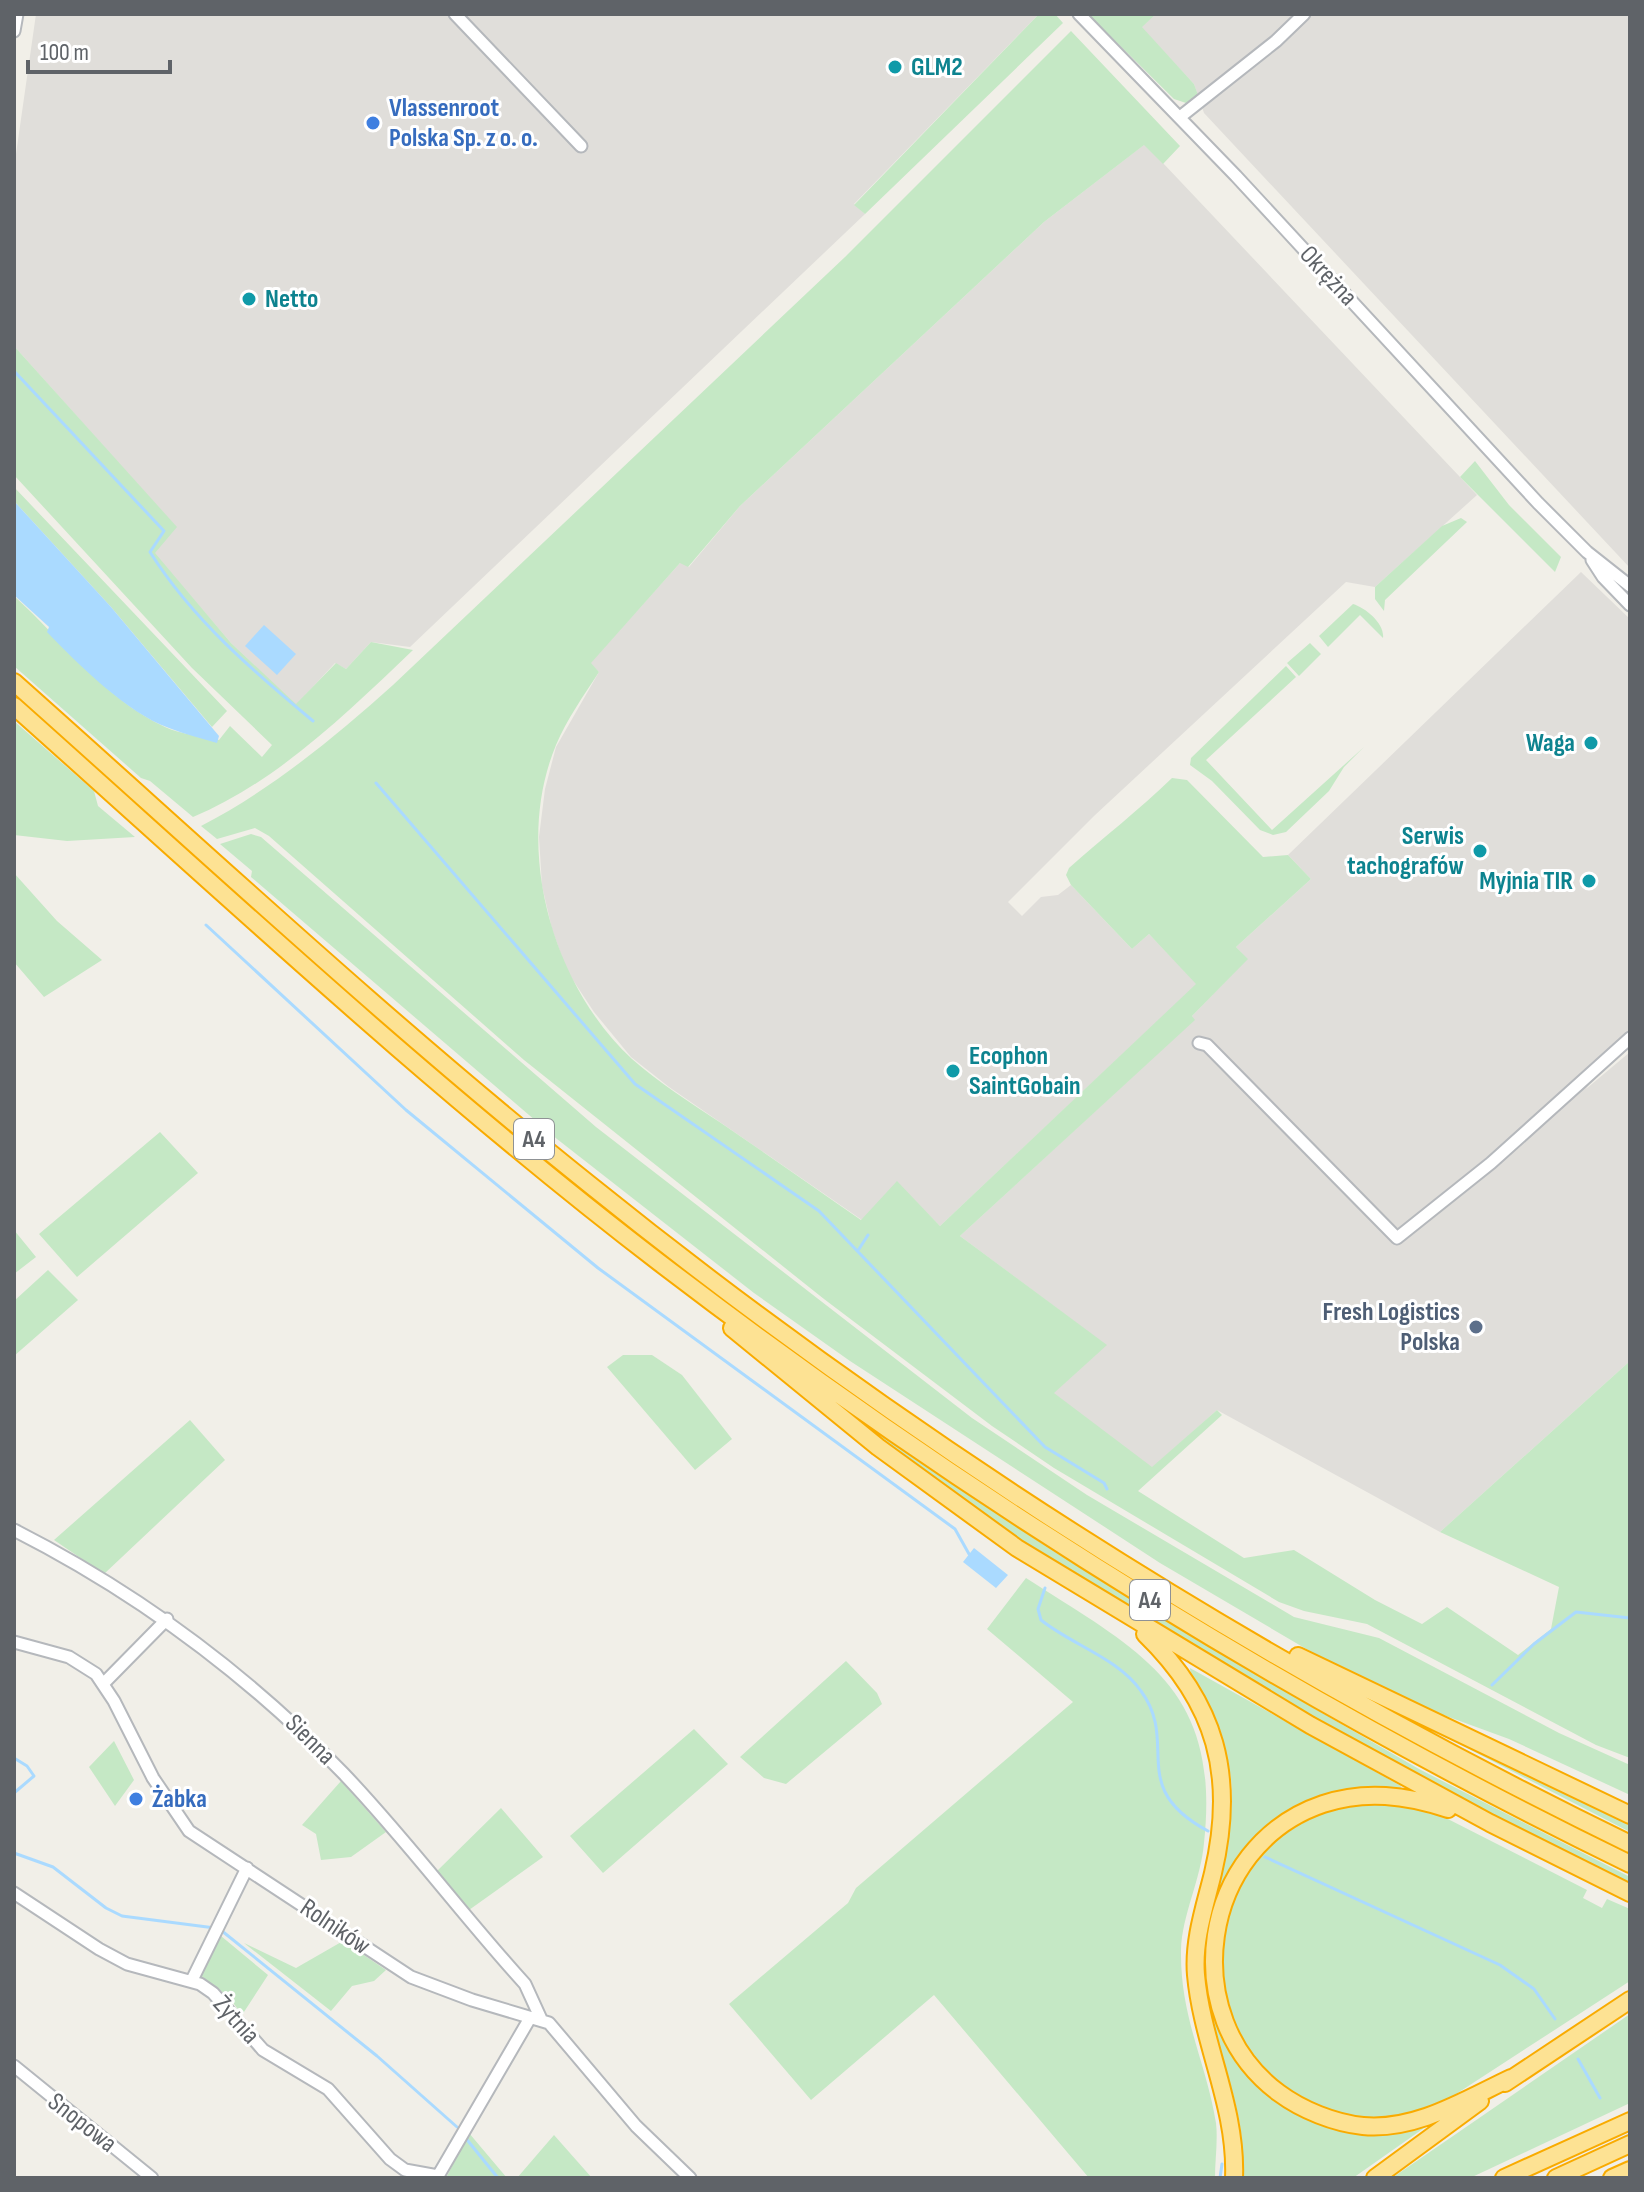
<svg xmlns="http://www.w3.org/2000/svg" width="1644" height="2192" font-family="'Sofia Sans Condensed',sans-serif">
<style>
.industrial{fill:#e0deda}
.green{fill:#c5e8c5}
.water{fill:#aadaff}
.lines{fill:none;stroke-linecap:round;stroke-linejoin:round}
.stream{stroke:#aadaff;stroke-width:3}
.minor-casing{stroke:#b5b8bc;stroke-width:15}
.highway-casing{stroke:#f9ab00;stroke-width:20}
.minor{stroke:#fff;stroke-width:11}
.highway{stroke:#fde293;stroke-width:16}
.culture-dot{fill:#0f9aa8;stroke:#fff;stroke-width:3}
.shop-dot{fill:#3f7fe0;stroke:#fff;stroke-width:3}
.service-dot{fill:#5c6f8a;stroke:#fff;stroke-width:3}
.labels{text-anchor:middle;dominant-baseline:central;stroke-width:6;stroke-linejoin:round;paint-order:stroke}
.shield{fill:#fff;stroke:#8f9295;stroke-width:2}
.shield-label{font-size:24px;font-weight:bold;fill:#5f6368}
.culture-label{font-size:26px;font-weight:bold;fill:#0d838f;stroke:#fff;text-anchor:start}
.shop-label{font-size:26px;font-weight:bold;fill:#366cbe;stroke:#fff;text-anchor:start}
.street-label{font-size:26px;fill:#5f6368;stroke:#fff}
.service-label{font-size:26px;font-weight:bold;fill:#4e5e75;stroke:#fff;text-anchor:end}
</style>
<rect width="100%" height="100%" fill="#f1efe8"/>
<!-- industrial -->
<path class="industrial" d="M 36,14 L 1039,14 L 854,204 L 865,214 L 410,647 L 371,642 L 346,669 L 335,663 L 296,705 L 231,643 L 154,553 L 176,527 L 14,346 L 14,168 Z
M 1156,14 L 1630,14 L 1630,568 L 1204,113 L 1194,84 L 1141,27 Z
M 1145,144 L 1477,495 L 1375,587 L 1346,582 L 1094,816 L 1008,902 L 1022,916 L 1041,897 L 1058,895 L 1071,885 L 1132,949 L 1149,934 L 1197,984 L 940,1226 L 897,1182 L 862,1220 L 669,1087 L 631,1057 L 594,1012 L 567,971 L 552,929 L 542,886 L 539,837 L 545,789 L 556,747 L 599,672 L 590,663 L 681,562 L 689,567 L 740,506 L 1044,222 Z
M 1581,572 L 1630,619 L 1630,1033 L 1586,1089 L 1630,1052 L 1630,1361 L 1440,1532 L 1217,1410 L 1152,1468 L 1053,1393 L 1106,1345 L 960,1236 L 1194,1020 L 1192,1016 L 1247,959 L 1236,947 L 1311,879 L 1288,855 Z"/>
<!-- green -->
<path class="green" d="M 1039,14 L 1055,14 L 1063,23 L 865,214 L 854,205 Z
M 1088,14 L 1156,14 L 1142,27 L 1194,84 L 1198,95 L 1186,103 L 1174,99 Z
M 1071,31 L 1180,146 L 1163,164 L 1144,145 L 1044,222 L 740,506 L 688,567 L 680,563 L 591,663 L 599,672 C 584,695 567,719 556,745 C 513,848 552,985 632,1059 C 659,1083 691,1103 721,1123 C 768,1155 815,1188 861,1220 L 897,1181 L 940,1226 L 1196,984 L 1149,934 L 1132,949 L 1071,885 L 1066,875 L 1069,868 C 1104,837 1139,810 1172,778 L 1187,780 L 1263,857 L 1288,855 L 1311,879 L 1236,947 L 1248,959 L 1192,1016 L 1195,1020 L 960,1236 L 1107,1345 L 1054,1393 L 1152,1467 L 1217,1410 L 1222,1415 L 1138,1491 L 1244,1558 L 1294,1550 L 1375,1600 L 1422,1624 L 1447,1607 L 1518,1655 L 1551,1629 L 1559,1587 L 1440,1532 L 1630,1361 L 1630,1758 L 1596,1745 L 1367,1624 L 1304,1611 L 1279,1602 L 1054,1468 L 992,1426 L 824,1299 L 524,1060 L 269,836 L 255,828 L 217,839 L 201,826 C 271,790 335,737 393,685 L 845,257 Z
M 14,346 L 177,527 L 155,553 L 231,643 L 296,704 L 336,663 L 346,669 L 371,642 L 413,650 C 348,712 277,782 193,817 L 150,781 L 141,778 L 14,666 L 14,596 C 63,640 103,698 165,727 C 180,734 202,736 219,740 L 230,726 L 262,757 L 272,745 L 192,668 L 14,475 Z
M 1475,461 L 1509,505 L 1561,557 L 1555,572 L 1460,477 Z
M 14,487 L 227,711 L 212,727 L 111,607 L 14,501 Z
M 1461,518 L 1467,522 L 1385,600 L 1384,611 L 1375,599 L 1375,587 L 1442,526 Z
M 1353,604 C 1366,608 1385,624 1383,638 L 1360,615 L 1328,647 L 1319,636 Z
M 1310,643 L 1321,654 L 1299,676 L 1287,663 Z
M 1286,666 L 1296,677 L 1206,760 L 1272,830 L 1364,747 L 1344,767 L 1329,791 L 1286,832 L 1273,835 L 1260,830 L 1212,781 L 1190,765 L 1191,758 Z
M 14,721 L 94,791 L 98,806 L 135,837 L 67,841 L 14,835 Z
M 251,834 L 261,837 L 596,1127 L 972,1418 L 1087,1495 L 1294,1617 L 1379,1638 L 1559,1733 L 1630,1765 L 1630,1795 L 1509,1739 L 1427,1709 L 1320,1657 L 1160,1563 L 850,1361 L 754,1293 L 557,1139 L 251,877 L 252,871 L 220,844 Z
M 14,873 L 57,921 L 102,960 L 44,997 L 14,962 Z
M 160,1132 L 198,1173 L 77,1277 L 39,1234 Z
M 14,1230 L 36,1257 L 14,1274 Z
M 48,1270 L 78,1300 L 14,1356 L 14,1301 Z
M 623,1355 L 652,1355 L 682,1375 L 732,1439 L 695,1470 L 607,1367 Z
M 190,1420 L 225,1460 L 104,1574 L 54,1540 Z
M 863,1424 L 1053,1551 L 1253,1673 L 1419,1769 L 1630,1877 L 1630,1886 C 1460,1802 1293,1710 1132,1610 C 1038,1552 947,1495 863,1424 Z
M 1026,1578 C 1141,1652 1221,1687 1204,1843 C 1201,1879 1182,1915 1181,1950 C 1180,2018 1206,2061 1216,2123 C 1218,2140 1215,2160 1215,2178 L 1089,2178 L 934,1995 L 811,2100 L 729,2004 L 848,1903 L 856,1888 L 1073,1702 L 987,1629 Z
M 846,1661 L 877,1693 L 882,1704 L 786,1784 L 764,1778 L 740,1757 Z
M 1190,1668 L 1401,1786 L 1400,1790 L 1363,1788 L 1317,1799 L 1218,1899 L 1211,1922 L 1208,1984 L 1212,2009 L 1225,2038 L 1312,2117 L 1434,2121 L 1353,2178 L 1242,2178 C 1250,2107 1208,2040 1203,1970 C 1199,1905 1238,1845 1231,1779 C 1228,1757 1223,1735 1214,1714 C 1208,1701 1190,1679 1190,1668 Z
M 694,1729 L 728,1764 L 603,1873 L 570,1836 Z
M 1439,1731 L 1630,1821 L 1630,1832 L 1438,1733 Z
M 114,1741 L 134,1780 L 115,1806 L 89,1767 Z
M 341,1781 L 386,1832 L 351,1857 L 321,1860 L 316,1834 L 302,1825 Z
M 1392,1802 L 1442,1816 L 1587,1890 L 1583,1898 L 1602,1908 L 1607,1899 L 1630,1909 L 1630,1981 L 1453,2096 C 1424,2112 1394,2122 1360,2118 C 1296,2111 1230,2056 1221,1990 C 1219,1979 1222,1965 1222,1954 C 1223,1942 1222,1929 1224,1917 C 1226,1907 1235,1895 1240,1885 C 1273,1826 1326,1804 1392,1802 Z
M 501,1808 L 543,1857 L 469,1910 L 437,1871 Z
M 221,1936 L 268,1975 L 242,2015 L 229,1997 L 201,1976 Z
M 343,1941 L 386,1970 L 374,1981 L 352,1986 L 331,2011 L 244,1943 L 296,1968 Z
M 1630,2014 L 1630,2103 L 1470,2178 L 1392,2178 Z
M 469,2133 L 507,2178 L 447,2176 Z
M 554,2135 L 592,2178 L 517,2178 Z"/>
<!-- water -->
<path class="water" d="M 14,501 L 111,607 L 219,736 L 217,743 C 201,738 184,734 169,728 C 127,713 78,664 47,632 L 49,627 L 14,595 Z
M 264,625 L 296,654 L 277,675 L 245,646 Z
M 974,1548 L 1008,1575 L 996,1588 L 963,1562 Z"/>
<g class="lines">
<!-- stream -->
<path class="stream" d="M 14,371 L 164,531 L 150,552 C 193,620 252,670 313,721
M 376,783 L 635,1084 L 819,1211 L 1045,1447 L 1104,1483 L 1107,1489
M 206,925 L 406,1110 L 598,1268 L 955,1529 L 969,1554
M 859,1249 L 868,1235
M 1045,1588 L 1038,1609 L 1041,1620 C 1072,1645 1118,1658 1141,1691 C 1180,1744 1126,1787 1208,1831
M 1492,1685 L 1534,1644 L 1576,1612 L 1630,1618
M 14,1758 L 27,1766 L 34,1776 L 14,1793
M 14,1853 L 53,1867 L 106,1908 L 122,1916 L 215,1928
M 1265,1857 L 1500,1965 L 1534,1989 L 1555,2019
M 222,1931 L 377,2056 L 457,2127
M 1578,2059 L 1600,2098
M 464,2136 L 498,2178
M 1220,2178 L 1222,2164"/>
<defs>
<path id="minor" d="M 455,14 L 581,146
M 1079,14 L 1236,176 L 1538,503 L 1587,552 L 1630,586
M 14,31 L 17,14
M 1180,117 L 1276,41 L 1304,14
M 1592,560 L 1603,577 L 1630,605
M 1199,1043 L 1207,1045 L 1397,1238 L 1491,1163 L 1630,1038
M 14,1530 C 138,1593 247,1674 343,1773 C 407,1840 463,1916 525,1984 L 541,2019
M 14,1642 L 69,1657 L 96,1674 L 114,1701 L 153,1778 L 189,1831 L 411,1977 L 472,2000 L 549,2023 L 636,2126 L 690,2178
M 104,1683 L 167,1619
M 14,1893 L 99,1949 L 127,1964 L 200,1984 L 213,1993 L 263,2050 L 328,2089 L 390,2159 L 405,2170 L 438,2176 L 530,2018
M 192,1980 L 247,1868
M 14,2066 L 152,2178"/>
<path id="highway" d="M 14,682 C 204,851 390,1025 589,1184 C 909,1442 1260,1664 1630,1844
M 14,706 C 226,895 434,1090 660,1263 C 962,1494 1287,1697 1630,1864
M 732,1328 L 878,1447 L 1017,1548 L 1310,1725 L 1490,1823 L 1630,1893
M 1145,1634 C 1216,1703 1236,1776 1213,1873 C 1205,1906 1193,1940 1196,1975 C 1202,2044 1237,2107 1234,2178
M 1298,1656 L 1630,1815
M 1448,1809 C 1406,1795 1365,1790 1323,1804 C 1199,1846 1176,2017 1279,2093 C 1302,2110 1334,2123 1363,2126 C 1416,2131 1466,2099 1511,2078
M 1505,2083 L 1630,2000
M 1375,2178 L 1480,2101
M 1504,2178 L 1630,2121
M 1556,2178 L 1630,2144
M 1612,2178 L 1630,2170"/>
</defs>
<!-- minor casing -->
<use href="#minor" class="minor-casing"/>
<!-- highway casing -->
<use href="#highway" class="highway-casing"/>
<!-- minor -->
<use href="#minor" class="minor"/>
<!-- highway -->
<use href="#highway" class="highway"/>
</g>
<!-- markers -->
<g class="culture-dot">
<circle cx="895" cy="67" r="8"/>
<circle cx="249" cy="299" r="8"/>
<circle cx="1591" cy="743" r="8"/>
<circle cx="1480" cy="851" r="8"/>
<circle cx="1589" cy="881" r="8"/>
<circle cx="953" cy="1071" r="8"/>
</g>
<g class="shop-dot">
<circle cx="373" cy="123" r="8"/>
<circle cx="136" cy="1799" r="8"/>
</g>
<circle class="service-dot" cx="1476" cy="1327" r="8"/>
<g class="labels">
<!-- shield labels -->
<g class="shield">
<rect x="514" y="1119" width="40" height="40" rx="6"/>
<rect x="1130" y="1580" width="40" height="40" rx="6"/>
</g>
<g class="shield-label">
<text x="534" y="1139">A4</text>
<text x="1150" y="1600">A4</text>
</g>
<!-- culture labels -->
<g class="culture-label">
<text x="911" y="67">GLM2</text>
<text x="265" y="299">Netto</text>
<text x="1575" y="743" text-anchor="end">Waga</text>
<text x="1464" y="836" text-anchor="end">Serwis<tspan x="1464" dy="30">tachografów</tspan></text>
<text x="1573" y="881" text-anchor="end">Myjnia TIR</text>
<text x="969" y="1056">Ecophon<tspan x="969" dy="30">SaintGobain</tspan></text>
</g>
<!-- shop labels -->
<g class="shop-label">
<text x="389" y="108">Vlassenroot<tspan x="389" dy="30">Polska Sp. z o. o.</tspan></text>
<text x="152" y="1799">Żabka</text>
</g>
<!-- street labels -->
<g class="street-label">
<text transform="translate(1328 276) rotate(47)">Okrężna</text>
<text transform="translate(310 1740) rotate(45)">Sienna</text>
<text transform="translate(335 1927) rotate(34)">Rolników</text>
<text transform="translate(236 2020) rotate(48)">Żytnia</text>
<text transform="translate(82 2123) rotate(38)">Snopowa</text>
</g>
<!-- service labels -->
<g class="service-label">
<text x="1460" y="1312">Fresh Logistics<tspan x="1460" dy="30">Polska</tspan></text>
</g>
</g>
<!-- border -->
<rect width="1644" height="2192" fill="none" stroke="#5f6368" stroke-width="32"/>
<!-- scale -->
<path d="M28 60v12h142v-12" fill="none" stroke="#5f6368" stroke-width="4"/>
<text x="40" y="60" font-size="24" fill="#5f6368" stroke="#ffffff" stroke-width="6" paint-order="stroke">100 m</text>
</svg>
